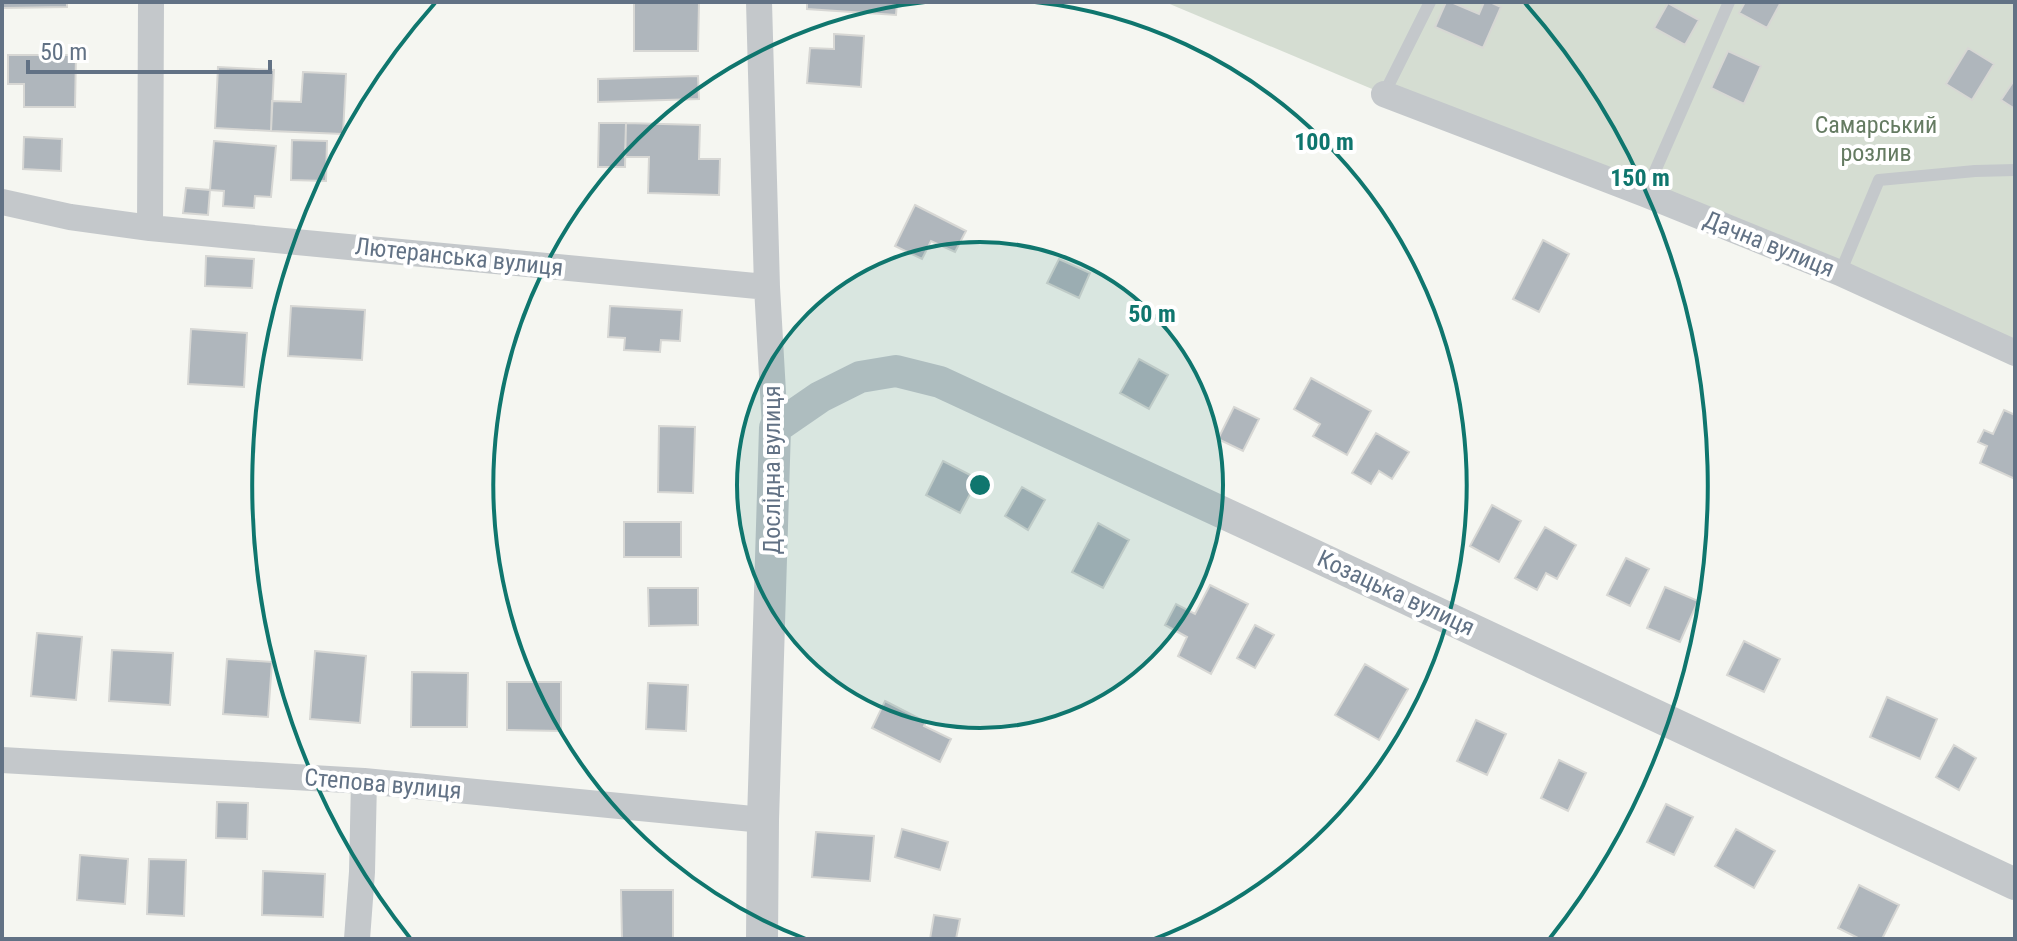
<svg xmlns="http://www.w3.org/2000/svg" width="2017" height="941" font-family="'Roboto Condensed',sans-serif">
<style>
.green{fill:#d5ddd2}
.building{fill:#afb6bc;stroke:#d7d7d4;stroke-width:2}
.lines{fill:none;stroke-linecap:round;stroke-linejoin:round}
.service{stroke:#c4c8cb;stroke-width:12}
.minor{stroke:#c4c8cb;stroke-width:26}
.tertiary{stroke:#c4c8cb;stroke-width:32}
.ring{fill:none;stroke:#0f766e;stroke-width:4}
.labels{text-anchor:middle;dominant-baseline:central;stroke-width:8;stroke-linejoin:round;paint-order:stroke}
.park-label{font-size:24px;fill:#657b62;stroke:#fff}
.street-label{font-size:24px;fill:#627285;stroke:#fff}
.centre{fill:#0f766e;stroke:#fff;stroke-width:4}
.ring-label{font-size:24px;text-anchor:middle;font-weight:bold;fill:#0f766e;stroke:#fff;stroke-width:8;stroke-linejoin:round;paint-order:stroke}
</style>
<rect width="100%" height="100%" fill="#f5f6f1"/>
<!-- green -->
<path class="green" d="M 1165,2 L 2015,2 L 2015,342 L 1384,94 Z"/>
<!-- building -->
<path class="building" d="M 3,2 L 67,2 L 67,7 L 3,8 Z
M 634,2 L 699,2 L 698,51 L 634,51 Z
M 807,2 L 897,2 L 896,15 L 807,9 Z
M 1446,2 L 1451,2 L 1479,14 L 1484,2 L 1490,2 L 1501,7 L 1483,48 L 1435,27 Z
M 1745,2 L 1781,2 L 1767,28 L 1739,13 Z
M 1668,3 L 1699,20 L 1685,45 L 1654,28 Z
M 834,34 L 864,36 L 861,87 L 807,83 L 810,48 L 834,49 Z
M 1968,48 L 1994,64 L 1972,100 L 1946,84 Z
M 1728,51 L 1761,66 L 1744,104 L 1711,88 Z
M 8,55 L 76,55 L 75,107 L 24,107 L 24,84 L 8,84 Z
M 218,67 L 274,70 L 271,131 L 215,128 Z
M 303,72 L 346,74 L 343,134 L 271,131 L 272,101 L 301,102 Z
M 698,76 L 699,99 L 598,102 L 598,79 Z
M 2015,79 L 2015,109 L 2001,100 Z
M 599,123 L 626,123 L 625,167 L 598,167 Z
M 626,123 L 700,125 L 699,159 L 720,159 L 719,195 L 648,193 L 649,157 L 625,157 Z
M 24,137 L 62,139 L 61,171 L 23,169 Z
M 292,140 L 327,141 L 326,181 L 291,180 Z
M 214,141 L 276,146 L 271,197 L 255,196 L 254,208 L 223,206 L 224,191 L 210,190 Z
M 186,188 L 210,190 L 208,215 L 183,213 Z
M 915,205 L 966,231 L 955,252 L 931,241 L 922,259 L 895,246 Z
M 1543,240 L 1569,254 L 1539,312 L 1513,299 Z
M 206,256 L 254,259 L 252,288 L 205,286 Z
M 1059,259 L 1090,273 L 1079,298 L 1047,283 Z
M 291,306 L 365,310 L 362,360 L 288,356 Z
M 610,306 L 682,310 L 680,341 L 661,340 L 660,352 L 624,350 L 625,338 L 608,337 Z
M 191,329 L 247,333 L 244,387 L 188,384 Z
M 1139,359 L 1168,375 L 1149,409 L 1120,393 Z
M 1311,378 L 1371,411 L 1347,455 L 1313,436 L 1320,424 L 1294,409 Z
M 1234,407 L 1259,419 L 1243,451 L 1218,439 Z
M 2004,410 L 2015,415 L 2015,479 L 1980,463 L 1987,446 L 1978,442 L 1984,430 L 1993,434 Z
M 659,426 L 695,427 L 693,493 L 658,492 Z
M 1376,433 L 1409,452 L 1392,479 L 1379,471 L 1371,484 L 1352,473 Z
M 943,461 L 978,479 L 960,513 L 926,495 Z
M 1022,487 L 1045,500 L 1028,530 L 1005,516 Z
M 1492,505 L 1521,521 L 1499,562 L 1470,546 Z
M 624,522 L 681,522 L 681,557 L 624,557 Z
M 1098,523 L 1129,540 L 1103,588 L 1072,572 Z
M 1545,527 L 1576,545 L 1557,579 L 1546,573 L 1537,590 L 1515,578 Z
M 1626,558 L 1649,569 L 1630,606 L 1607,595 Z
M 1210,585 L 1248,604 L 1211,674 L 1178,656 L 1187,637 L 1165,625 L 1176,604 L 1195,614 Z
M 1665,587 L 1698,601 L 1680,642 L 1647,628 Z
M 648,588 L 698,588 L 698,625 L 649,626 Z
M 1255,625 L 1274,635 L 1255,668 L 1237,658 Z
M 37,633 L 82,637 L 76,700 L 31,696 Z
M 1744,641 L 1780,659 L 1764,692 L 1727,675 Z
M 112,650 L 173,653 L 170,705 L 109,701 Z
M 315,651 L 366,656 L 360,723 L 310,719 Z
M 227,659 L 272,662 L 268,717 L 223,714 Z
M 1365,664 L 1408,689 L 1379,740 L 1335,715 Z
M 412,672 L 468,673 L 467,727 L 411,727 Z
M 507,682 L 561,682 L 561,731 L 507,730 Z
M 648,683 L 688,685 L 686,731 L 646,729 Z
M 1887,697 L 1937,719 L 1920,759 L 1870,737 Z
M 885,701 L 926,722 L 924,726 L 951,739 L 940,762 L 872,728 Z
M 1476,720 L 1506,734 L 1487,775 L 1457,761 Z
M 1954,745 L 1976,758 L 1959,790 L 1936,777 Z
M 1559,760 L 1586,773 L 1568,811 L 1541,798 Z
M 217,802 L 248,803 L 247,839 L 216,838 Z
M 1666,804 L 1693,817 L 1674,855 L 1647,842 Z
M 902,829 L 948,842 L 940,870 L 895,857 Z
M 1736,829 L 1775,851 L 1754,888 L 1715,866 Z
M 816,832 L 874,836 L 870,881 L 812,877 Z
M 80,855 L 128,859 L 125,904 L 77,900 Z
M 149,859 L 186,860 L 184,916 L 147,914 Z
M 263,871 L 325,874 L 323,917 L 262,915 Z
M 1859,885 L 1899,905 L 1882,939 L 1860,939 L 1838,928 Z
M 621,890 L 673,890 L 673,939 L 622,939 Z
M 934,915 L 960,919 L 956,939 L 930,939 Z"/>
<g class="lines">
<!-- service -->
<path class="service" d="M 1384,94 L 1430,2
M 1645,194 L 1729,2
M 1840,273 L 1879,180 L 1975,171 L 2015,170"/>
<!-- minor -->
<path class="minor" d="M 759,2 L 767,287 L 775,428
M 1384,94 L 1645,194 L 1840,273 L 2015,353
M 2,202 L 70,217 L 150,228 L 767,287
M 150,228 L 151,2
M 2,760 L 364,781 L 763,820
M 357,939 L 362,872 L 364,781"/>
<!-- tertiary -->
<path class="tertiary" d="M 762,939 L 763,820 L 775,428 L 820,397 L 860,377 L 896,371 L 940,382 L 1258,529 L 2015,884"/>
</g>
<!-- distance rings -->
<circle cx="980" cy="485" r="243" fill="#0f766e" fill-opacity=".12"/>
<g class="ring">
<circle cx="980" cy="485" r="243"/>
<path d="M806 939A486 486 0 0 1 925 2M1035 2A486 486 0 0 1 1154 939"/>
<path d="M410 938A728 728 0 0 1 435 3M1525 3A728 728 0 0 1 1550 938"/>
</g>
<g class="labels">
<!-- park labels -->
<g class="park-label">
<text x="1876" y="125">Самарський<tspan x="1876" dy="28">розлив</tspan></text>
</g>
<!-- street labels -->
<g class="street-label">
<text transform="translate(1769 244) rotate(22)">Дачна вулиця</text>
<text transform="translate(459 257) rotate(6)">Лютеранська вулиця</text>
<text transform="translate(772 470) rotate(-90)">Дослідна вулиця</text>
<text transform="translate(1396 593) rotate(25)">Козацька вулиця</text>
<text transform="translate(383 784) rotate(5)">Степова вулиця</text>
</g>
</g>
<circle cx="980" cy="485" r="12" class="centre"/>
<g class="ring-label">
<text x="1324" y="150">100 m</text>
<text x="1640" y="186">150 m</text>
<text x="1152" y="322">50 m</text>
</g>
<!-- border -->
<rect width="2017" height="941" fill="none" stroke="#627285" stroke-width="8"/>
<!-- scale -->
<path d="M28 60v12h242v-12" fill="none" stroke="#627285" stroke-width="4"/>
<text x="40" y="60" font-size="24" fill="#627285" stroke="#ffffff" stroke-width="6" paint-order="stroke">50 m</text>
</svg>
